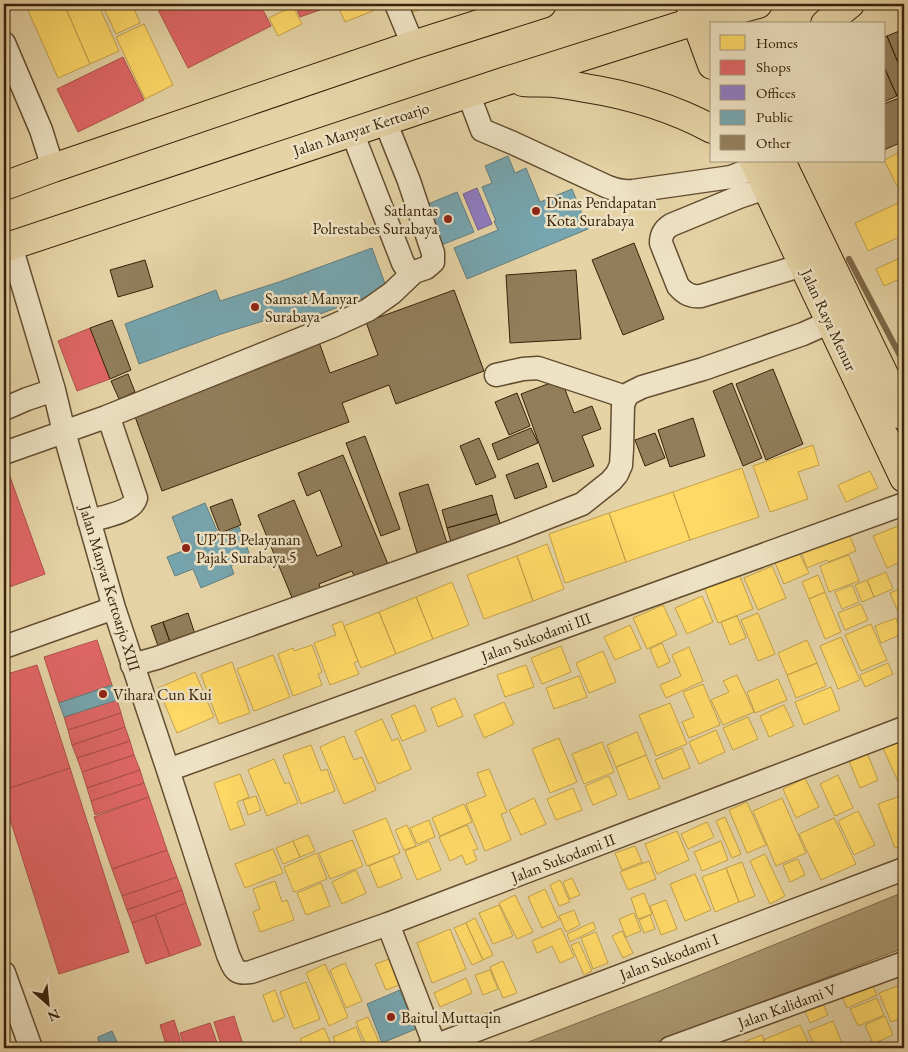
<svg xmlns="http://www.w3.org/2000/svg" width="908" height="1052" font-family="'EB Garamond',serif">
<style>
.water{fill:#aa9770;stroke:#7c6847}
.homes{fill:#ffd966;stroke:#c3a24a}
.shops{fill:#e06666;stroke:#ae524a}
.offices{fill:#8e7cc3;stroke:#74618c}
.public{fill:#76a5af;stroke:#637e7e}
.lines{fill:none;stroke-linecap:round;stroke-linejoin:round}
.stream{stroke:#7c6847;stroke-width:6}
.building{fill:#927e5b;stroke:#38220a}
.minor-casing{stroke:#634e31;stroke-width:25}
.major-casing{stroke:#38220a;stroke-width:30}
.minor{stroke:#eee2c4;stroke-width:22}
.major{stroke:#e5d3a5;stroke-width:28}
.poi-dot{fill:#8f2418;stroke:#eee2c4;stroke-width:2}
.labels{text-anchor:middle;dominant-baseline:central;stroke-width:5;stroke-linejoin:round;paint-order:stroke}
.street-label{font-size:16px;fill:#38220a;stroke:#eee2c4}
.poi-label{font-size:16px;fill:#38220a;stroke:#eee2c4;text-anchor:start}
</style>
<rect width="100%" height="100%" fill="#e5d3a5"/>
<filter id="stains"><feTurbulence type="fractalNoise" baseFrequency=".004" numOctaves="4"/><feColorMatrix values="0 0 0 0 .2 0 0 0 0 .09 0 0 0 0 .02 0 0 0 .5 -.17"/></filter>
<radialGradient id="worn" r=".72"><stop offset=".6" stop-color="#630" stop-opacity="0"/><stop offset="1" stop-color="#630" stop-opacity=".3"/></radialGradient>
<!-- water -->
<path class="water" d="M 904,892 L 904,948 L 642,1048 L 513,1048 L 663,990 Z"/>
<!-- homes -->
<path class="homes" d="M 32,4 L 64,4 L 90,64 L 58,78 L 26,6 Z
M 64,4 L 98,4 L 119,51 L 90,64 Z
M 102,4 L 132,4 L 140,23 L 116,34 Z
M 343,4 L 372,4 L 375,10 L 345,22 L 338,6 Z
M 410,4 L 428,4 L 429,6 L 413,12 Z
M 293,6 L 302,24 L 278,36 L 269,18 Z
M 144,24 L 173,85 L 145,99 L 116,37 Z
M 904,150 L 904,183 L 897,186 L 884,160 Z
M 898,203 L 904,218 L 904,235 L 868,251 L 855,223 Z
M 904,256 L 904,277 L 884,286 L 876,269 Z
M 813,445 L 819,465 L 798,472 L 808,499 L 770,512 L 753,466 Z
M 742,468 L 759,517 L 690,540 L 673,492 Z
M 870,471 L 878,488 L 846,502 L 838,485 Z
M 673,492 L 690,540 L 626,562 L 609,513 Z
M 609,513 L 626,562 L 565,583 L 549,534 Z
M 903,524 L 904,528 L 904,560 L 887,568 L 873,536 Z
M 847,529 L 856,551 L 828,562 L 827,560 L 807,568 L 801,551 Z
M 547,544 L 564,589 L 533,601 L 517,556 Z
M 796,547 L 809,573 L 784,584 L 773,558 Z
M 849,555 L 859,581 L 829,592 L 820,566 Z
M 517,556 L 533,601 L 484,619 L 467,575 Z
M 772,566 L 786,598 L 758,610 L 744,578 Z
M 886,572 L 893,589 L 874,597 L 867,580 Z
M 739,574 L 753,609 L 718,623 L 704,587 Z
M 818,575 L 825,592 L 809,599 L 802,582 Z
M 867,580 L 874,597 L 862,602 L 855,585 Z
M 452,582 L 469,625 L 433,639 L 416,597 Z
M 852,585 L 859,602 L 842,609 L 835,592 Z
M 904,587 L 904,611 L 899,614 L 890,593 Z
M 825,592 L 841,632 L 825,639 L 809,599 Z
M 702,596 L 713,622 L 687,634 L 675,608 Z
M 416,597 L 433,639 L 396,654 L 379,612 Z
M 861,604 L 868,620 L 845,630 L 838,613 Z
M 663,605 L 677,635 L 647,649 L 633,618 Z
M 379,612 L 396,654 L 361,668 L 344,626 Z
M 758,613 L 775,654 L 758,661 L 741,620 Z
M 737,616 L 746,638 L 730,645 L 721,622 Z
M 896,618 L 902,634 L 881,643 L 875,626 Z
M 342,621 L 358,661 L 354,663 L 359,674 L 330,685 L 314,643 L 336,635 L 332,625 Z
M 871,624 L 887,660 L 861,671 L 845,635 Z
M 630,625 L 641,649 L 615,660 L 604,637 Z
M 841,637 L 860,680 L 838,689 L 820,646 Z
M 807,640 L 817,663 L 787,675 L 778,653 Z
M 662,643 L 670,662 L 658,668 L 650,649 Z
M 312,645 L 322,672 L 318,674 L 322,685 L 293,696 L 278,654 L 293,648 L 294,651 Z
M 561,646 L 571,672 L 542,684 L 531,658 Z
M 689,647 L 703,681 L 666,698 L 660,685 L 681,676 L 672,655 Z
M 603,651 L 616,682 L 589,693 L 576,663 Z
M 273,655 L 290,697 L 254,711 L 237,669 Z
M 232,662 L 250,713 L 219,724 L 201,674 Z
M 817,663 L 826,686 L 796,698 L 787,675 Z
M 888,663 L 893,674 L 865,687 L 860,675 Z
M 526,665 L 534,687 L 505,697 L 497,675 Z
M 195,672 L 214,717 L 177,733 L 158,688 Z
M 737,675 L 754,712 L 723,725 L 711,700 L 729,692 L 723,681 Z
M 579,676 L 587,697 L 554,709 L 546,688 Z
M 778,679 L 787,700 L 755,713 L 747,692 Z
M 703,684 L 720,725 L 689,738 L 682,722 L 694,717 L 683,692 Z
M 831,687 L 840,710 L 804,725 L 795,702 Z
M 455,698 L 463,716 L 438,727 L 431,708 Z
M 504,702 L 514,724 L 484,738 L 474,715 Z
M 670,703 L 687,744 L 656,756 L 639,715 Z
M 415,705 L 426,731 L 402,741 L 391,715 Z
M 784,705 L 794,726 L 769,737 L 760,716 Z
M 748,717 L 758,739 L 733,750 L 723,728 Z
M 382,719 L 392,741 L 398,738 L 411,769 L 378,784 L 355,731 Z
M 716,730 L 725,752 L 699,764 L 689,742 Z
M 637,732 L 646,755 L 616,767 L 607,745 Z
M 344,736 L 354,760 L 362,757 L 376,790 L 344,804 L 320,747 Z
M 903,737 L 904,740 L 904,787 L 901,788 L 882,746 Z
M 559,738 L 577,782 L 550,793 L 532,749 Z
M 602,742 L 614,772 L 584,784 L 572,754 Z
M 311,745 L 321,771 L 327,769 L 335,791 L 301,804 L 283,755 Z
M 682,748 L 690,768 L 663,779 L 655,760 Z
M 867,753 L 878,780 L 860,788 L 849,761 Z
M 646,755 L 660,788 L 629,800 L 616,767 Z
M 274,759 L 285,784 L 289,782 L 298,803 L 267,816 L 248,770 Z
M 489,769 L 507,812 L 501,814 L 511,840 L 485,851 L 466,804 L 486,796 L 477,773 Z
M 240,774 L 249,797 L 237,802 L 245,825 L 230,830 L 214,783 Z
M 838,775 L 853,808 L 835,816 L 820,784 Z
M 609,776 L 617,795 L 593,805 L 585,786 Z
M 805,778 L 819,807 L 796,818 L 783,789 Z
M 573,788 L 582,810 L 556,820 L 547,799 Z
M 903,795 L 904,799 L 904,845 L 895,848 L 878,804 Z
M 256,796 L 261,810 L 248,815 L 243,800 Z
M 534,798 L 546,824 L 521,835 L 509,810 Z
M 782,798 L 806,853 L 776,866 L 753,811 Z
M 747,802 L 766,845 L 747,853 L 729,810 Z
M 464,804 L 472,822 L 440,836 L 432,818 Z
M 858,811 L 875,845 L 854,855 L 838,821 Z
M 725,817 L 741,854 L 732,858 L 716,821 Z
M 386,818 L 400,853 L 367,866 L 353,831 Z
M 834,818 L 856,864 L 821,880 L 799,834 Z
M 429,820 L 435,837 L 417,844 L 410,828 Z
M 707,822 L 714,837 L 688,849 L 681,834 Z
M 407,825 L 416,846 L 404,850 L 395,830 Z
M 467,825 L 478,849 L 473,850 L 477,860 L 466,865 L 462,855 L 450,861 L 439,837 Z
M 677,831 L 689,860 L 657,874 L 645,844 Z
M 308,835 L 315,851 L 300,857 L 293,841 Z
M 352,840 L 363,866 L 330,879 L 319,853 Z
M 293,841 L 300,857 L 283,864 L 276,848 Z
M 429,841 L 441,870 L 417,880 L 405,851 Z
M 721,841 L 728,860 L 702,871 L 694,852 Z
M 635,846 L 642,862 L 622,870 L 615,853 Z
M 273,849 L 283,873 L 245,888 L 235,864 Z
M 317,853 L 327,879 L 294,892 L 284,867 Z
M 765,854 L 785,896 L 770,904 L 750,861 Z
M 393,856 L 402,878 L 378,888 L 369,866 Z
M 798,859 L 805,875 L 790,882 L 783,865 Z
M 649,861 L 656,879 L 628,890 L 620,872 Z
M 742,862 L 755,896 L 739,902 L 726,868 Z
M 726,868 L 739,902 L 715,912 L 702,877 Z
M 356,870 L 366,893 L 342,904 L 332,882 Z
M 695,874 L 711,910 L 685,921 L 670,884 Z
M 572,878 L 580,895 L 570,899 L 563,882 Z
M 560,880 L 570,902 L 559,906 L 550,885 Z
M 275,881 L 282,902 L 287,900 L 294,920 L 260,932 L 253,912 L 260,909 L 253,889 Z
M 321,883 L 330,906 L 306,915 L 297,893 Z
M 545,889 L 559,920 L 542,928 L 528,897 Z
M 644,893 L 652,914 L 638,919 L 631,898 Z
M 515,895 L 533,932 L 517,939 L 499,903 Z
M 666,900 L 677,929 L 661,935 L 650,906 Z
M 499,905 L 513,936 L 493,944 L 479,913 Z
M 574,910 L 580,925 L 566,932 L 559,916 Z
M 634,913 L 641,931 L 626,937 L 619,919 Z
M 650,915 L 655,929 L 644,933 L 639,920 Z
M 475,918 L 493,955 L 483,960 L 466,923 Z
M 593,922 L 596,929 L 570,942 L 567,934 Z
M 466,923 L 483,960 L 472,965 L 454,928 Z
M 561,928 L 574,957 L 560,963 L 552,946 L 537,953 L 532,941 Z
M 450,929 L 466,969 L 432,983 L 417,943 Z
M 622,931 L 633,953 L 623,958 L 612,936 Z
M 596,932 L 608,963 L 593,969 L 581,938 Z
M 579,942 L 592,971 L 584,975 L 571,945 Z
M 389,959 L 399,985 L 386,990 L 375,964 Z
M 503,961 L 517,993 L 503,998 L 490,967 Z
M 345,963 L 362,1001 L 346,1008 L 330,970 Z
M 325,964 L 348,1017 L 329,1026 L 306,973 Z
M 904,966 L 904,987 L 897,969 Z
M 490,970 L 498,989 L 483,995 L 475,975 Z
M 466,978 L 472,993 L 440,1007 L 434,993 Z
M 870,980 L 877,995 L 847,1008 L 841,993 Z
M 306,982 L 320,1019 L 294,1029 L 280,992 Z
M 900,985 L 904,996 L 904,1017 L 891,1022 L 879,993 Z
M 275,990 L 285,1017 L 273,1022 L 263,995 Z
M 877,998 L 884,1015 L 858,1026 L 850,1009 Z
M 821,999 L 828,1015 L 810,1023 L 803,1006 Z
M 885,1016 L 893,1035 L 873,1044 L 865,1025 Z
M 368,1017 L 379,1042 L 367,1047 L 356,1022 Z
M 833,1021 L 844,1048 L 815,1048 L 808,1031 Z
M 800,1025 L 811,1048 L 767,1048 L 763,1040 Z
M 356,1027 L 364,1047 L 360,1048 L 338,1048 L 333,1037 Z
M 324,1028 L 333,1048 L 305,1048 L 300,1039 Z
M 904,1031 L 904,1047 L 899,1033 Z
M 762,1035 L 767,1048 L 727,1048 Z"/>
<!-- shops -->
<path class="shops" d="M 155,4 L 260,4 L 271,26 L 188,68 Z
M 295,4 L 334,4 L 334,5 L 300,17 Z
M 123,57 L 144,100 L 78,132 L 57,89 Z
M 90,328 L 110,379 L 77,391 L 58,341 Z
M 4,460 L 45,574 L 4,589 Z
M 97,640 L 112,685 L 59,703 L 44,657 Z
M 37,665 L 70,768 L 4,790 L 4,675 Z
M 117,700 L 121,713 L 68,730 L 64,717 Z
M 121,713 L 125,727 L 72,745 L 68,730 Z
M 125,727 L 130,741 L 77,758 L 72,745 Z
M 130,741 L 134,755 L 82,772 L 77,758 Z
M 134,755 L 140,770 L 87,788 L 82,772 Z
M 70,768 L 129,952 L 59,974 L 4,800 L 4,790 Z
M 140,770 L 144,783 L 91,801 L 87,788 Z
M 144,783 L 149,797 L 95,815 L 91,801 Z
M 149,797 L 167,850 L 112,869 L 94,817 Z
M 167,850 L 177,877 L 122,896 L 112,869 Z
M 177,877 L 182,890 L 127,910 L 122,896 Z
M 182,890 L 186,903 L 132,923 L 127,910 Z
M 186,903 L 201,945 L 170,956 L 155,915 Z
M 155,915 L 170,956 L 146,964 L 132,923 Z
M 234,1016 L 244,1048 L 222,1048 L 214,1022 Z
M 174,1020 L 183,1048 L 167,1048 L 160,1025 Z
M 210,1023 L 219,1048 L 185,1048 L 180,1033 Z
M 4,1030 L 11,1048 L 4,1048 Z"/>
<!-- offices -->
<path class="offices" d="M 477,188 L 492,224 L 478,230 L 463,194 Z"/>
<!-- public -->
<path class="public" d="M 508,156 L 515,173 L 526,168 L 540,202 L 572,189 L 588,229 L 467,279 L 454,248 L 498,230 L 494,221 L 496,221 L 482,187 L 492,183 L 485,166 Z
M 457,192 L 474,232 L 439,246 L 423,206 Z
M 372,248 L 387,289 L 293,324 L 289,313 L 221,334 L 139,364 L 125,324 L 216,290 L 220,301 L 279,282 Z
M 205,503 L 219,535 L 239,527 L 251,558 L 231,566 L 234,574 L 201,588 L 193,569 L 175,576 L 167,557 L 185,550 L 172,517 Z
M 112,685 L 117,700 L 64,717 L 59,703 Z
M 400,990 L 416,1029 L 382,1043 L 367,1004 Z
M 112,1031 L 118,1044 L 130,1045 L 137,1042 L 140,1048 L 99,1048 L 98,1037 Z"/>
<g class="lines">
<!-- stream -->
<path class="stream" d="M 849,259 L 904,363"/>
</g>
<!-- building -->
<path class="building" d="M 904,29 L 904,77 L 887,36 Z
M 887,36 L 904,77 L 904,93 L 897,96 L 884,67 L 884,37 Z
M 884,67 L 897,96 L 884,102 Z
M 904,96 L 904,141 L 884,150 L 884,104 Z
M 634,243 L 664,319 L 623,335 L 592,260 Z
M 145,260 L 153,287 L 118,297 L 110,270 Z
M 576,270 L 581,339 L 510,343 L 506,275 Z
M 454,290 L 484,371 L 396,404 L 389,385 L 342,403 L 349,422 L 162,491 L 133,411 L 319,342 L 330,373 L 378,355 L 366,322 Z
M 112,320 L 131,370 L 110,379 L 90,328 Z
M 773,369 L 803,444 L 766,460 L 736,384 Z
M 128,374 L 135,392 L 119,399 L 111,381 Z
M 561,379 L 574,413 L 592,406 L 601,429 L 582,436 L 594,466 L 553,482 L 521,394 Z
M 732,383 L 762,458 L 743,466 L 713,391 Z
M 517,393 L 530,426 L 509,435 L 495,402 Z
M 693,418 L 705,456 L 670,467 L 658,430 Z
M 531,428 L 538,443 L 498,460 L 492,444 Z
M 655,433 L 665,458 L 645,466 L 635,440 Z
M 365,436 L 400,529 L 381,536 L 346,443 Z
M 479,438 L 496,477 L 476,485 L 460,446 Z
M 343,455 L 390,569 L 357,583 L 352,571 L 319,584 L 322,593 L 295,605 L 258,515 L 294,500 L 317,556 L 342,546 L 320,490 L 307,496 L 298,473 Z
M 538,463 L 547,487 L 515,499 L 506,475 Z
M 428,484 L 448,546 L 418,556 L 399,493 Z
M 492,495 L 497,514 L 447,528 L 442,510 Z
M 232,499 L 241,525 L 220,533 L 210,507 Z
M 497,514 L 503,532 L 452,546 L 447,528 Z
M 188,613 L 196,637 L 171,645 L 163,622 Z
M 163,622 L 171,645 L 159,649 L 151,626 Z"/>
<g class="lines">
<defs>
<path id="minor" d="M 396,4 L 413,45
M 4,43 L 41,130 L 53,168
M 468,93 L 482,130 L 513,143 L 608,187 C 616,190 624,192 633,191 L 731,177 L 756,167
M 352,132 L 403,263 L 407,269 L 414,272 L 426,268 L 433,262 L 433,253 L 409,181 L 385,121
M 766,188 L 739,197 L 671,225 C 663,230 661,235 661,243 L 678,286 C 685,294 691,297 701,296 L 803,265
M 11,246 L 54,390 L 64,432 L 114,608 L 168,770 L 228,955 C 234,968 234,975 251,972 L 388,924 L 904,728
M 496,375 L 523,369 L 538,368 L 626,397
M 4,409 L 27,399 L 54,390
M 106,417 L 333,326 L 368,310 L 392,293 L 414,272
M 4,453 L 106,417 L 112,427 L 136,498 C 133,512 102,517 89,521
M 4,647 L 114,608
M 132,665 L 157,658 L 505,534 L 582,504 L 611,481 L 617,474 L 621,465 L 622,449 L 623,405 L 626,397 L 630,393 L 642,387 L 703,369 L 803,334 L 830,322
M 168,770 L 904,504
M 388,924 L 435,1046
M 4,973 L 31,1048
M 429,1048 L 904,869
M 670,1048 L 904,963"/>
<path id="major" d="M 690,5 L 712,65
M 825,24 L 850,4
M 523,82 C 534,83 544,82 554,83 C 564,84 575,86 585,88 C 630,95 671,107 712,129
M 754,161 L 904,478
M 781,161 L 904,416
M 4,186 L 53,168 L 413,45 L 542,4
M 4,248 L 503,82 L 695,21 L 758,4"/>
</defs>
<!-- minor casing -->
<use href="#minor" class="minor-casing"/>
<!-- major casing -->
<use href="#major" class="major-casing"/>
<!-- minor -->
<use href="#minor" class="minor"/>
<!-- major -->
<use href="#major" class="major"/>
</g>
<!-- markers -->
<g class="poi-dot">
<circle cx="536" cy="211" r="5"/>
<circle cx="448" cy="219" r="5"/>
<circle cx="255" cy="307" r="5"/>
<circle cx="186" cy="548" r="5"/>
<circle cx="103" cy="694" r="5"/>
<circle cx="391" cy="1017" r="5"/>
</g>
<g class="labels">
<!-- street labels -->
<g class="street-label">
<text transform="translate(361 129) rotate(-18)">Jalan Manyar Kertoarjo</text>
<text transform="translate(829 320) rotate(65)">Jalan Raya Menur</text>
<text transform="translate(110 588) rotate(73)">Jalan Manyar Kertoarjo XIII</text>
<text transform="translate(536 637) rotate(-20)">Jalan Sukodami III</text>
<text transform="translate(563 858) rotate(-21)">Jalan Sukodami II</text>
<text transform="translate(669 957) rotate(-21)">Jalan Sukodami I</text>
<text transform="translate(787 1006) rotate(-20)">Jalan Kalidami V</text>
</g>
<!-- poi labels -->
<g class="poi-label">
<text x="546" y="202">Dinas Pendapatan<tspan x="546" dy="18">Kota Surabaya</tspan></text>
<text x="438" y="210" text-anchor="end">Satlantas<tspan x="438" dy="18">Polrestabes Surabaya</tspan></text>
<text x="265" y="298">Samsat Manyar<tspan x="265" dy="18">Surabaya</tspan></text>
<text x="196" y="539">UPTB Pelayanan<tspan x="196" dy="18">Pajak Surabaya 5</tspan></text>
<text x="113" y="694">Vihara Cun Kui</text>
<text x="401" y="1017">Baitul Muttaqin</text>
</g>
</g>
<!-- margin -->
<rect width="908" height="1052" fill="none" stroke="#e5d3a5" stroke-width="20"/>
<rect x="5" y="5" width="898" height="1042" fill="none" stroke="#38220a" stroke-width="2.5"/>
<rect x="10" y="10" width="888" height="1032" fill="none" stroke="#38220a"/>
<!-- legend -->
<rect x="710" y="22" width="175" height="140" fill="#eee2c4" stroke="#a5957a"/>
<rect x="720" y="35" width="25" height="15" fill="#ffd966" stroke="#a5957a"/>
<text x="756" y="48" font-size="15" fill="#38220a">Homes</text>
<rect x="720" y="60" width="25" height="15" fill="#e06666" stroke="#a5957a"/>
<text x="756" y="72" font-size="15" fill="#38220a">Shops</text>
<rect x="720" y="85" width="25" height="15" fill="#8e7cc3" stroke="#a5957a"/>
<text x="756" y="98" font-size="15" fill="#38220a">Offices</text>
<rect x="720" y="110" width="25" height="15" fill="#76a5af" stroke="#a5957a"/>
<text x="756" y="122" font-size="15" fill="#38220a">Public</text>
<rect x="720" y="135" width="25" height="15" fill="#927e5b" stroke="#a5957a"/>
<text x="756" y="148" font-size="15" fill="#38220a">Other</text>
<!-- north arrow -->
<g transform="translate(48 1004) rotate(153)" stroke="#eee2c4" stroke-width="4" paint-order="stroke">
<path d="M0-4L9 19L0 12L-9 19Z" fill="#38220a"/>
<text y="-8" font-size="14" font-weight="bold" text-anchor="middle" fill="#38220a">N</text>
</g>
<rect width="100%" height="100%" filter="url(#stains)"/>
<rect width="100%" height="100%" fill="url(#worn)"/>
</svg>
